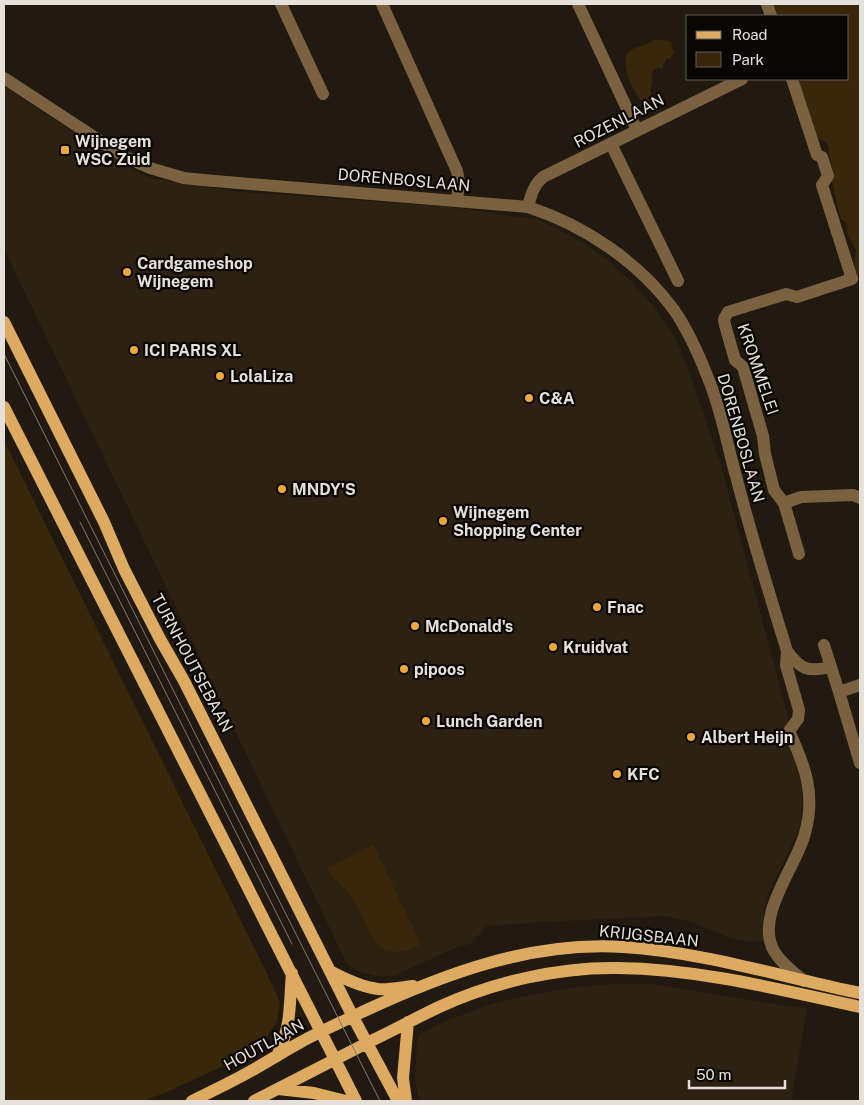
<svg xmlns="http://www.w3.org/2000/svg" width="864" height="1105" font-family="'Public Sans',sans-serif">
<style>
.built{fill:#2d2212}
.green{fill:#39270b}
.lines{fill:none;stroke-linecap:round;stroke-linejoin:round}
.minor{stroke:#7a6241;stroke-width:12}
.major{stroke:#dcaa61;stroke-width:12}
.tram{stroke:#7e786f;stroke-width:1}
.poi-dot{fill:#eda83b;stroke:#090603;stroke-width:2}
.labels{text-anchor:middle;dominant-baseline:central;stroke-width:4.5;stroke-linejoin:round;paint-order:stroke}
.street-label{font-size:16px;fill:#e5e0d9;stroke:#090603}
.poi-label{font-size:16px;font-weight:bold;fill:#e5e0d9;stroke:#090603;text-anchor:start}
</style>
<rect width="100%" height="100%" fill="#221a10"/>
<!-- built -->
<path class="built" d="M 4,87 L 99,149 L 149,178 L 240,192 L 450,207 L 539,220 L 580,241 L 609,261 L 631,281 L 652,304 L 675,338 L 690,374 L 722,469 L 804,778 L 801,819 L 797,834 L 767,895 L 763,915 L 766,940 L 755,942 L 732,939 L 691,922 L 665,916 L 543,922 L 487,926 L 470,944 L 455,948 L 393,976 L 376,976 L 361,972 L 347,964 L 4,249 Z
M 611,984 L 650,984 L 807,1009 L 791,1101 L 421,1101 L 418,1094 L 415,1081 L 417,1041 L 418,1036 L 423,1032 L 446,1021 L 489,1005 L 516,998 L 577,987 Z"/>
<!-- green -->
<path class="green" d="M 774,4 L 860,4 L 860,283 L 854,272 L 856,250 L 848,235 L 846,223 L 841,219 L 837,204 L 832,181 L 834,175 L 830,161 L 829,148 L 827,143 L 819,139 L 815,134 L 800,94 L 799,79 L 848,79 L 848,16 L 781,16 L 774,13 Z
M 653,40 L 665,40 L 671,42 L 674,52 L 671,58 L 666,59 L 662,68 L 656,68 L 652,72 L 652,84 L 650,91 L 653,98 L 658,99 L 661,105 L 648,107 C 637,100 617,64 629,52 C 636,45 646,47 653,40 Z
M 4,440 L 272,984 L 280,1003 L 277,1021 L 259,1049 L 165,1093 L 143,1101 L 4,1101 Z
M 373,844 L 421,944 C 406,952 394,956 378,946 C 368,932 363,916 354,901 C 347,888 335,882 327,868 Z"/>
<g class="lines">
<!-- minor -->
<path class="minor" d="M 281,4 L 323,94
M 382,4 L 457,171 L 459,182 L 457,201
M 578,4 L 637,130
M 767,4 L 771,16
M 4,78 L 123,156 L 150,168 L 184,178 L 203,180 L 528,207 C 584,225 639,262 674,310 C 688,330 699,355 708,378 C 721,409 727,444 736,476 C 751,535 769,593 787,651 L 786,665 L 799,710 L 798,719 L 789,731 C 805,766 816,794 805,833 C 797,866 754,916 774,951 C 781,963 793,972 804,981
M 792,79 L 817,155 L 822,157 L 828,176 L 822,185 L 852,279 L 797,297 L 786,294 L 728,312 L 724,319 L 725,325 L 735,360 L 743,367 L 763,436 L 765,454 L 774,490 L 784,503 L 801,497 L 853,495 L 860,498
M 611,144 L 678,281
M 528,207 C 531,195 533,186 543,177 L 742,79
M 784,503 L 799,554
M 824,645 L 839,692 L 860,685
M 787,651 C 801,670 808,672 831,667
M 839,692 L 860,763"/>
<!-- major -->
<path class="major" d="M 4,322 L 104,522 L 124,569 L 160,639 L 184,681 L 353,1017 L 398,1101
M 4,407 L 356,1101
M 330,971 C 345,979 361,987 378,989 C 389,990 402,987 413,986
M 277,1056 C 292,1024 289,1007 292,973
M 278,1089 L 314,1093 L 346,1101
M 192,1101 C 206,1094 221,1087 236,1079 C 258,1068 279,1054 301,1042 C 321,1031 342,1022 362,1012 C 444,974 531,941 623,947 C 704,952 782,977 860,993
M 254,1101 C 293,1081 332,1061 371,1041 C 394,1030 416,1018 439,1007 C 494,982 558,967 618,968 C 700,969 781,990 860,1007
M 406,1101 L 403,1078 L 408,1022"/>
<!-- tram -->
<path class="tram" d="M 4,354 L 380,1101
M 80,522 L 292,944"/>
</g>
<!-- markers -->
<g class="poi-dot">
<rect x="60" y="145" width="10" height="10" rx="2.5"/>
<circle cx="127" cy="272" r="5"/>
<circle cx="134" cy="350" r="5"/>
<circle cx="220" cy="376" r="5"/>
<circle cx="529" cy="398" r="5"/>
<circle cx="282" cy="489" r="5"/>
<circle cx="443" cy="521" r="5"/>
<circle cx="597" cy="607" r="5"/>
<circle cx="415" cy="626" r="5"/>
<circle cx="553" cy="647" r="5"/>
<circle cx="404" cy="669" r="5"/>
<circle cx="426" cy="721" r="5"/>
<circle cx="691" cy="737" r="5"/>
<circle cx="617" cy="774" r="5"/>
</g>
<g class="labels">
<!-- street labels -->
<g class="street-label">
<text transform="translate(619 121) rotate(-27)">ROZENLAAN</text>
<text transform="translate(404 180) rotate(5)">DORENBOSLAAN</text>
<text transform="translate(758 369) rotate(71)">KROMMELEI</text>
<text transform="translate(741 438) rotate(74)">DORENBOSLAAN</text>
<text transform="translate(192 663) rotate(62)">TURNHOUTSEBAAN</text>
<text transform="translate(649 936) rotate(6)">KRIJGSBAAN</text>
<text transform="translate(264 1045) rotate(-29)">HOUTLAAN</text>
</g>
<!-- poi labels -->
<g class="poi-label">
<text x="75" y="141">Wijnegem<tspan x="75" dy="18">WSC Zuid</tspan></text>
<text x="137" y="263">Cardgameshop<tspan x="137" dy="18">Wijnegem</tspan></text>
<text x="144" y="350">ICI PARIS XL</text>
<text x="230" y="376">LolaLiza</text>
<text x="539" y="398">C&amp;A</text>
<text x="292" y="489">MNDY'S</text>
<text x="453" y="512">Wijnegem<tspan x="453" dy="18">Shopping Center</tspan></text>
<text x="607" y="607">Fnac</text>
<text x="425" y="626">McDonald's</text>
<text x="563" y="647">Kruidvat</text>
<text x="414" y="669">pipoos</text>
<text x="436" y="721">Lunch Garden</text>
<text x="701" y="737">Albert Heijn</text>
<text x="627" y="774">KFC</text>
</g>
</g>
<!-- border -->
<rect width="864" height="1105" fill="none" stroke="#e5e0d9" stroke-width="10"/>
<!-- legend -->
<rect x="686" y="15" width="162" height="65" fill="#090603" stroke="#615d59"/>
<rect x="696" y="31" width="25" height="8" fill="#dcaa61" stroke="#615d59"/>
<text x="732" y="40" font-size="15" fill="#e5e0d9">Road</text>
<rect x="696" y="52" width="25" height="15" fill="#39270b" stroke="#615d59"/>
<text x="732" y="65" font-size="15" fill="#e5e0d9">Park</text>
<!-- scale -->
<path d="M689 1080v8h96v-8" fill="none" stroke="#e5e0d9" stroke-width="2.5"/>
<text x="696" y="1080" font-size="15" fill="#e5e0d9" stroke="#090603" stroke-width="4" paint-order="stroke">50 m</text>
</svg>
